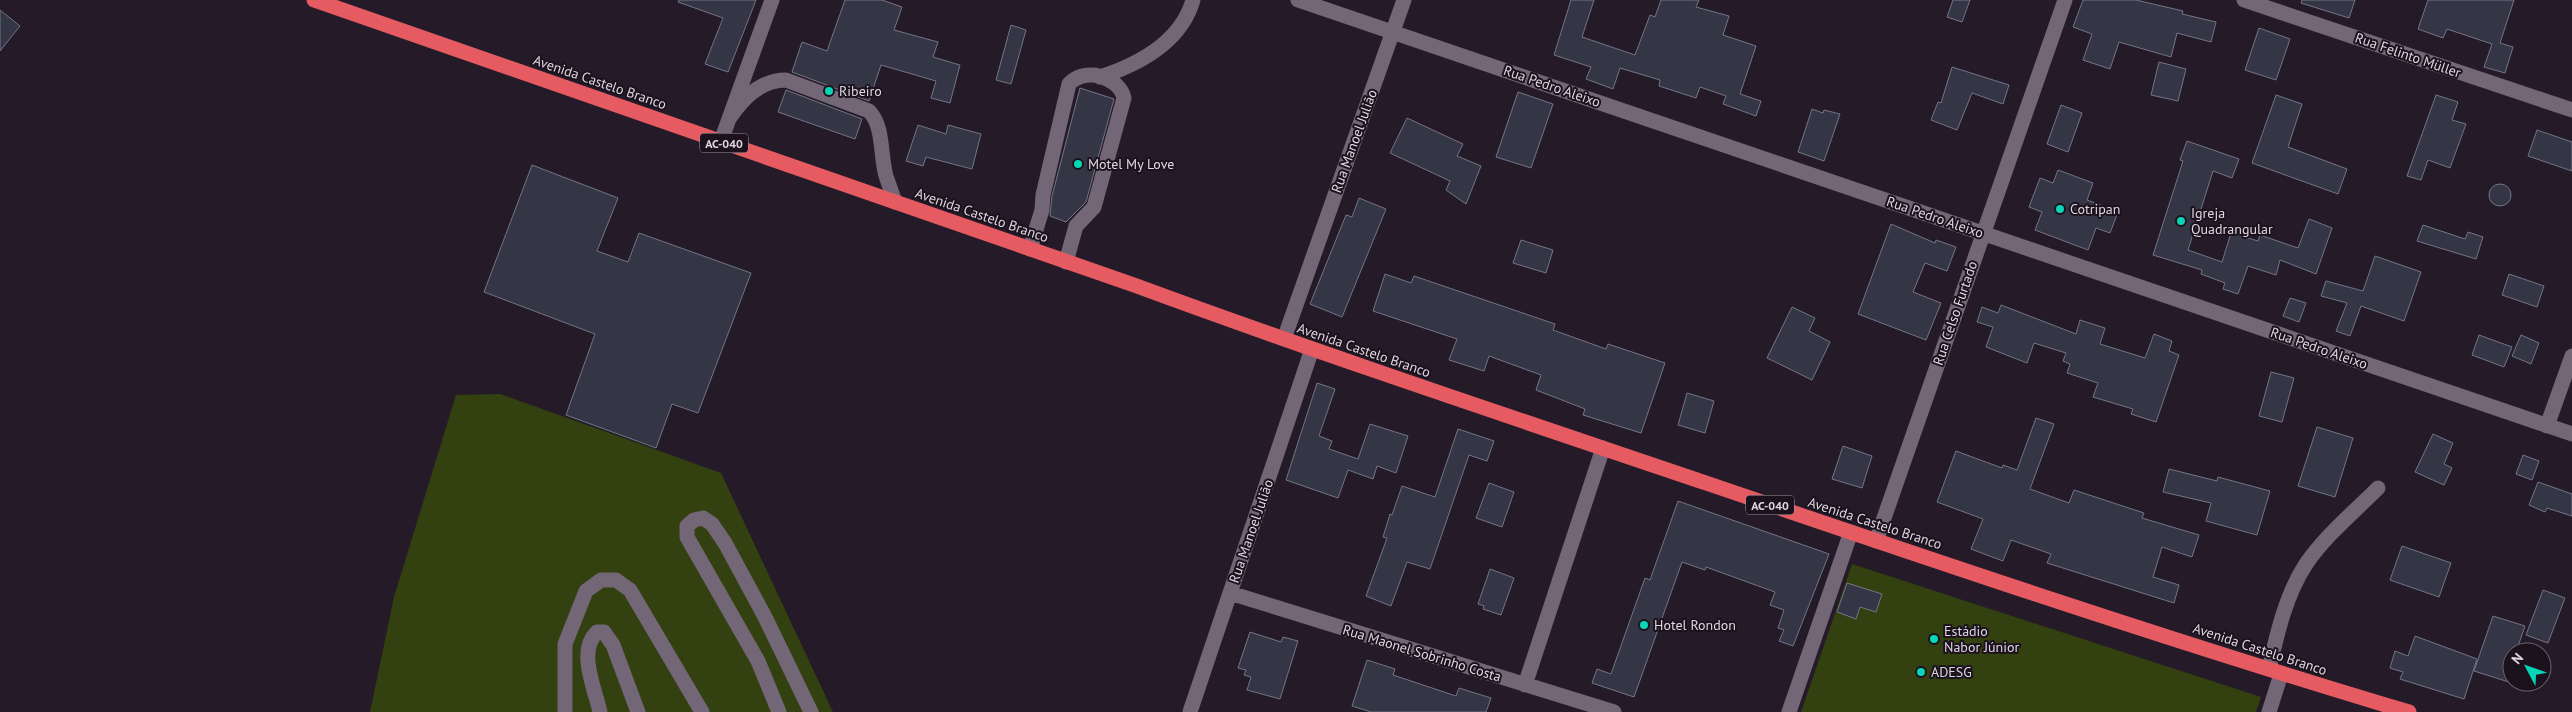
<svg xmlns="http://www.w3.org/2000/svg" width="2572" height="712" font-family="'PT Sans',sans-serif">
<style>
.green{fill:#334010}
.building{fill:#343545;stroke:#737587}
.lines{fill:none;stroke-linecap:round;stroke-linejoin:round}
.minor{stroke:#736777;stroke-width:15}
.highway{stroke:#e65b62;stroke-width:15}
.poi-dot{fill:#06d5b6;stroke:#1c121e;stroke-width:2}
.labels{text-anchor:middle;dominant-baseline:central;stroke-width:4;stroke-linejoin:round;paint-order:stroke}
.shield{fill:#1c121e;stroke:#a49ca6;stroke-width:1}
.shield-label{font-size:12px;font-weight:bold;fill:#ded7e0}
.street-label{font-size:14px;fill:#ded7e0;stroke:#1c121e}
.poi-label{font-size:14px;fill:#ded7e0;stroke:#1c121e;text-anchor:start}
</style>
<rect width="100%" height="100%" fill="#251b28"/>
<!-- green -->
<path class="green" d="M 500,394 L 721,473 L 833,712 L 370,712 L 394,597 L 456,395 Z
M 1852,564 L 2261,697 L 2256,712 L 1801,712 Z"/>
<!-- building -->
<path class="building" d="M 679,0 L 756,0 L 728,72 L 705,64 L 723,18 L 678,2 Z
M 845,0 L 882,0 L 902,7 L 894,30 L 938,42 L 933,57 L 960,65 L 950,103 L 931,98 L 936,81 L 881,65 L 869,101 L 792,72 L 802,42 L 827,51 Z
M 1571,0 L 1594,0 L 1582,37 L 1635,55 L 1650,15 L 1655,17 L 1661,0 L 1699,0 L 1696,7 L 1729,16 L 1723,35 L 1756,46 L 1740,94 L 1761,101 L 1756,116 L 1723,104 L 1726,96 L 1700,87 L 1696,98 L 1659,86 L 1660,80 L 1620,68 L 1613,89 L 1586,79 L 1591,67 L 1554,55 Z
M 1953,0 L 1970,0 L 1962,22 L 1947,17 Z
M 2083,0 L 2136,0 L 2183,11 L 2182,14 L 2216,22 L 2211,42 L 2177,33 L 2171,57 L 2119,42 L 2110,69 L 2083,60 L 2092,34 L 2073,27 Z
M 2302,0 L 2355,0 L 2349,18 L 2301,3 Z
M 2428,0 L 2514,0 L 2500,43 L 2513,47 L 2505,73 L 2484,67 L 2492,44 L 2447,29 L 2443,38 L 2418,29 Z
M 0,10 L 20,26 L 0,51 Z
M 1011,25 L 1026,30 L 1011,84 L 996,80 Z
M 2259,28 L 2290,39 L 2276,80 L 2245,70 Z
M 2159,62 L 2186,69 L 2178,101 L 2151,95 Z
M 1952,67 L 2009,85 L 2003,104 L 1972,93 L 1957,130 L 1931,120 L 1938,102 L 1941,103 Z
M 1080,88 L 1114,99 L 1086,202 L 1066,222 L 1050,216 L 1052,196 Z
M 786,90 L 862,119 L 855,139 L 778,112 Z
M 1518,92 L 1553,104 L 1531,168 L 1496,157 Z
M 2276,95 L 2302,104 L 2288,147 L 2347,169 L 2338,194 L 2252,163 Z
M 2436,95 L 2458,102 L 2452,120 L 2466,124 L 2450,168 L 2428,160 L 2421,180 L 2407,176 Z
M 2061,105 L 2082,113 L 2068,152 L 2047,144 Z
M 1812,109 L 1823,113 L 1824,110 L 1840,114 L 1824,161 L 1798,152 Z
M 1407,118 L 1463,144 L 1457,156 L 1481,166 L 1466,204 L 1446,190 L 1450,181 L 1390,153 Z
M 918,125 L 946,134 L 948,125 L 981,134 L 972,169 L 926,157 L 923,166 L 906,161 Z
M 2537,130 L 2572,142 L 2572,171 L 2528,156 Z
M 2187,141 L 2239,159 L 2232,178 L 2213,171 L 2188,250 L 2222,262 L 2231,233 L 2258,241 L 2260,235 L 2298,248 L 2309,219 L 2332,228 L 2316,274 L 2280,260 L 2276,275 L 2248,266 L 2238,294 L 2223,289 L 2225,283 L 2201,274 L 2202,270 L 2153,255 L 2183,161 L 2180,160 Z
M 532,165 L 618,198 L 597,251 L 628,262 L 639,233 L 751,273 L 698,413 L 672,404 L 656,448 L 566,415 L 595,334 L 484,292 Z
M 2058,170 L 2093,183 L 2087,200 L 2118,212 L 2110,233 L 2096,228 L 2088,250 L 2035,230 L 2042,212 L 2029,207 L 2040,178 L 2053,183 Z
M2489 195a11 11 0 1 1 22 0a11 11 0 1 1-22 0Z
M 1359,198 L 1386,209 L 1342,317 L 1310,304 L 1346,215 L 1352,217 Z
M 1891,224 L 1935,243 L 1936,240 L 1956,247 L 1947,271 L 1925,263 L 1913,292 L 1941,303 L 1926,340 L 1858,314 Z
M 2423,225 L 2465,239 L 2468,232 L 2483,237 L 2476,259 L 2417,241 Z
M 1521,240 L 1553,250 L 1546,273 L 1513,263 Z
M 2375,256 L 2421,272 L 2404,321 L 2361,306 L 2350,336 L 2336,331 L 2347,303 L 2321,296 L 2326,281 L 2363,291 Z
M 1385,274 L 1411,283 L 1414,276 L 1555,324 L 1553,330 L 1606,349 L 1608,344 L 1665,363 L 1641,433 L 1583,415 L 1585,409 L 1536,390 L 1541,375 L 1489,356 L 1484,371 L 1449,360 L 1457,339 L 1373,311 Z
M 2509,274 L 2544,286 L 2537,307 L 2502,295 Z
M 2290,298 L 2306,303 L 2299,322 L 2283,316 Z
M 2001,305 L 2076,334 L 2080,320 L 2105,328 L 2100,344 L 2145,358 L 2154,334 L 2172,341 L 2169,351 L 2179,355 L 2156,422 L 2131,414 L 2133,409 L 2093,397 L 2098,383 L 2067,373 L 2070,364 L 2063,361 L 2066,353 L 2034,343 L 2027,363 L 1986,347 L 1993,327 L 1977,322 L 1982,307 L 1998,313 Z
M 1792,307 L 1815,318 L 1809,331 L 1830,342 L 1812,380 L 1767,358 Z
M 2479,335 L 2512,347 L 2504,367 L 2472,355 Z
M 2521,335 L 2539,343 L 2531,364 L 2512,356 Z
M 2271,372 L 2294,378 L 2282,422 L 2259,416 Z
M 1317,383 L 1335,389 L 1319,436 L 1332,441 L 1329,449 L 1358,459 L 1370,424 L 1408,436 L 1396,473 L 1377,466 L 1373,479 L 1348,470 L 1338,498 L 1286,480 Z
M 1687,393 L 1714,401 L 1705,433 L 1678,425 Z
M 2036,418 L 2054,424 L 2030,489 L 2069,503 L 2074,490 L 2144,513 L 2142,518 L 2199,535 L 2192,557 L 2162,547 L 2153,577 L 2179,585 L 2174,603 L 2047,563 L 2051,554 L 2011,540 L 2003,561 L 1971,549 L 1983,519 L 1937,502 L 1956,451 L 2002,468 L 2003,465 L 2017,470 Z
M 2317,427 L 2353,438 L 2335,497 L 2298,486 Z
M 1458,429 L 1494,441 L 1487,461 L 1469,455 L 1430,569 L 1407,562 L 1391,606 L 1366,596 L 1387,538 L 1383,537 L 1390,514 L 1392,515 L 1402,486 L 1435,497 Z
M 2433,434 L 2453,443 L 2444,464 L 2452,468 L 2444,485 L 2415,472 Z
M 1843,446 L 1872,456 L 1862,488 L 1832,479 Z
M 2523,455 L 2539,461 L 2532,480 L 2516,474 Z
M 2169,469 L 2217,481 L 2218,477 L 2270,491 L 2257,535 L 2206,521 L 2211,503 L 2163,492 Z
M 2538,482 L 2572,494 L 2572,516 L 2547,508 L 2545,512 L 2529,505 Z
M 1489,483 L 1514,492 L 1502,527 L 1476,518 Z
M 1678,501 L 1829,554 L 1793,646 L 1779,641 L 1784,630 L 1778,628 L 1784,610 L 1770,605 L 1775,592 L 1706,567 L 1705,570 L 1682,562 L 1634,697 L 1592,683 L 1597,669 L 1611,674 L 1645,578 L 1650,580 Z
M 2402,546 L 2451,563 L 2439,597 L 2390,580 Z
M 1490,569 L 1514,578 L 1501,615 L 1483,609 L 1484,606 L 1478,604 Z
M 1847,583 L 1882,594 L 1876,612 L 1860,607 L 1856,619 L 1837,612 Z
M 2543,590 L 2565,598 L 2548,643 L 2526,635 Z
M 2493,616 L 2525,626 L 2516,652 L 2512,652 L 2512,683 L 2474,671 Z
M 1250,632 L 1281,642 L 1283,637 L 1298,641 L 1280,699 L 1247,690 L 1251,677 L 1244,675 L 1246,670 L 1238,668 Z
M 2415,636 L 2477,659 L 2464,699 L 2400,679 L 2403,672 L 2390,668 L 2395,651 L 2408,656 Z
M 1367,660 L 1395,669 L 1393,675 L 1456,696 L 1459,688 L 1491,698 L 1486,712 L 1371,712 L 1352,706 Z"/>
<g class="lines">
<!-- minor -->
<path class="minor" d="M 1298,0 L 2572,434
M 2244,0 L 2572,110
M 1100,77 C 1140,64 1181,42 1193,0
M 729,119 C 742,99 761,80 786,80 L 869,111 C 884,126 880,155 886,176 C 889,185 892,193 895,202
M 721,141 L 772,0
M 1030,249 L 1042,210 L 1043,195 L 1069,84 C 1084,67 1119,76 1124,98 L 1094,207 L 1076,226 L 1066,262
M 1284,339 L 1404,0
M 2547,426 L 2572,356
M 1876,541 L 2065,0
M 1230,593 L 1614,712
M 2269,669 C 2277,634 2286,594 2306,564 C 2326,535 2354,512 2378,488
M 1525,685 L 1603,448
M 565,712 L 565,644 L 586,591 L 601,580 L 616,580 L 630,590 L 702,712
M 600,712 C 595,689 577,651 597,632 L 604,632 L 613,645 L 638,712
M 779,712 L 758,661 L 687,537 L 687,526 L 694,520 L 703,518 L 712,524 L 725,543 L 765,617 L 811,712
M 1190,712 L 1312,349
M 1789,712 L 1851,532
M 2269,712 L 2281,674"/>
<!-- highway -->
<path class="highway" d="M 314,0 L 1134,285 C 1324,355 1517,419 1709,484 C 1941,563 2174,642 2409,712"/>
</g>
<!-- markers -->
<g class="poi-dot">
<circle cx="829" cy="91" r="5"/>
<circle cx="1078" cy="164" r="5"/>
<circle cx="2060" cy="209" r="5"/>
<circle cx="2181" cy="221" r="5"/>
<circle cx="1644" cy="625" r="5"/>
<circle cx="1934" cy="639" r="5"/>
<circle cx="1921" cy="672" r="5"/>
</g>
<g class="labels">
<!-- shield labels -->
<g class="shield">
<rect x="700" y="133.5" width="48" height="19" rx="4"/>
<rect x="1746" y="495.5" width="48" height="19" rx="4"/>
</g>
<g class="shield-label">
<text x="724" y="143">AC-040</text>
<text x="1770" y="505">AC-040</text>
</g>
<!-- street labels -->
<g class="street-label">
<text transform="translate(2408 55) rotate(19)">Rua Felinto Müller</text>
<text transform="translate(600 82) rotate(19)">Avenida Castelo Branco</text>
<text transform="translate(1552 86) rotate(19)">Rua Pedro Aleixo</text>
<text transform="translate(1354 141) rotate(-70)">Rua Manoel Julião</text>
<text transform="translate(982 215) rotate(19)">Avenida Castelo Branco</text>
<text transform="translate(1935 217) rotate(19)">Rua Pedro Aleixo</text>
<text transform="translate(1955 313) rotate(-71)">Rua Celso Furtado</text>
<text transform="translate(2319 348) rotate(19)">Rua Pedro Aleixo</text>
<text transform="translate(1364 350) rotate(19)">Avenida Castelo Branco</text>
<text transform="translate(1875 523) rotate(18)">Avenida Castelo Branco</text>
<text transform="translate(1251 531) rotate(-71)">Rua Manoel Julião</text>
<text transform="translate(2260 649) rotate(18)">Avenida Castelo Branco</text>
<text transform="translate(1422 653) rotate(17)">Rua Maonel Sobrinho Costa</text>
</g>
<!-- poi labels -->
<g class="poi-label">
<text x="839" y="91">Ribeiro</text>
<text x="1088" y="164">Motel My Love</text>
<text x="2070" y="209">Cotripan</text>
<text x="2191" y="213">Igreja<tspan x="2191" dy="16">Quadrangular</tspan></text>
<text x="1654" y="625">Hotel Rondon</text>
<text x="1944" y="631">Estádio<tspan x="1944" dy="16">Nabor Júnior</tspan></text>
<text x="1931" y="672">ADESG</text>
</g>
</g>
<!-- north arrow -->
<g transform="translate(2527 667) rotate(311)"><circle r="24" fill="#1c121e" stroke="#6a616c"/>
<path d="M0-4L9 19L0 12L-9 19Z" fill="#06d5b6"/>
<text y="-8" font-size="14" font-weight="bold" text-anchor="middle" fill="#ded7e0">N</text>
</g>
</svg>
